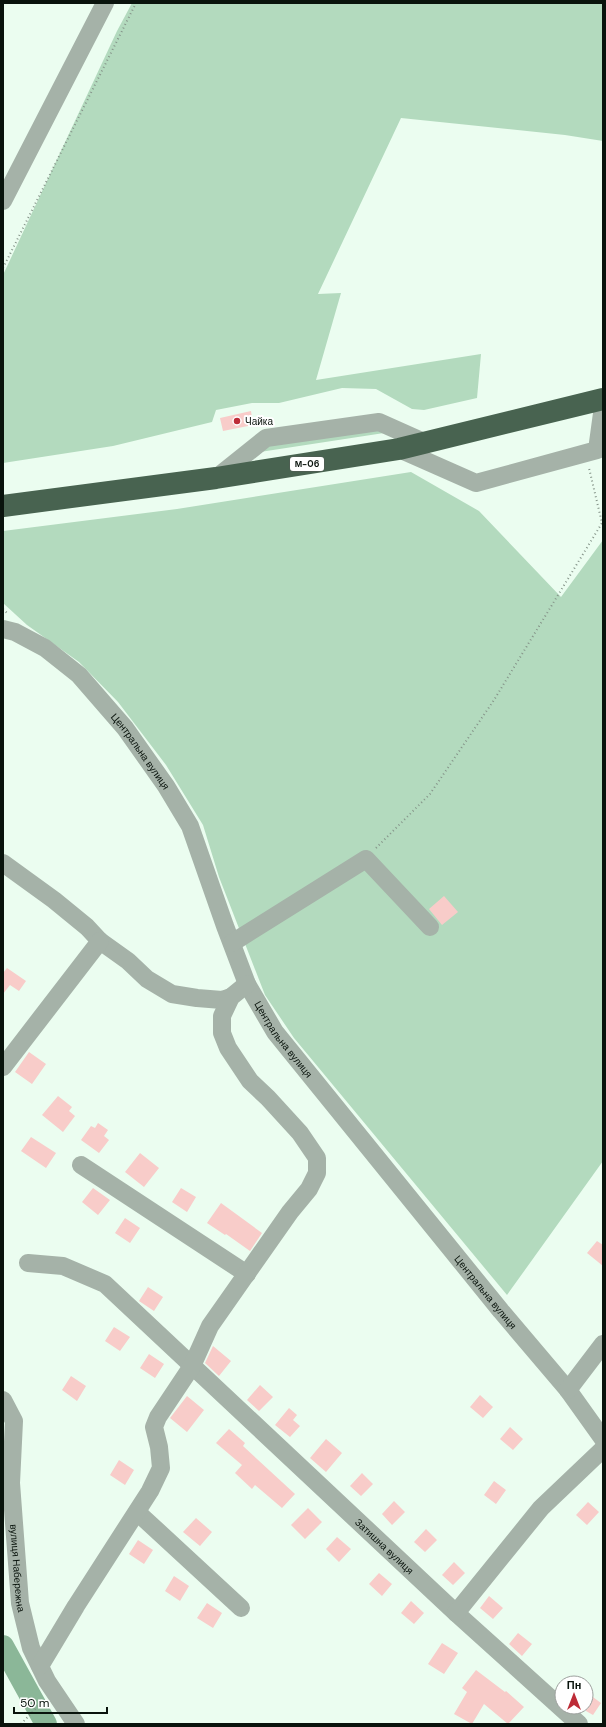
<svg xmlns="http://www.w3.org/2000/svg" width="606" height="1727" font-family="'DM Sans',sans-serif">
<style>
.green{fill:#b3dabe}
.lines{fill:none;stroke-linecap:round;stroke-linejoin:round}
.river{stroke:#8bb798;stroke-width:22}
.building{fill:#f8ccc9}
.path{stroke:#859489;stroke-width:2;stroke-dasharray:1 3;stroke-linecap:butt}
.minor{stroke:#a5b2a8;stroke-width:18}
.highway{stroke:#486350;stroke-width:22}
.poi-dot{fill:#bd2c37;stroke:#fff;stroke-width:1.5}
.labels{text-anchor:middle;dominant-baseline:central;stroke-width:4;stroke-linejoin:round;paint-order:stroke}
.shield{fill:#fff;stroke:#535a55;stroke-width:1}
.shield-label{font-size:9px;font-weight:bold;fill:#09130c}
.poi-label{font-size:10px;fill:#09130c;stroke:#fff;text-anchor:start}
.street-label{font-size:10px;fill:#09130c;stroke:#fff}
</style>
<rect width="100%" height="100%" fill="#ebfdf0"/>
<!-- green -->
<path class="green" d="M 132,3 L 603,3 L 603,141 L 565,135 L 401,118 L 318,294 L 341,293 L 316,380 L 481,354 L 477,398 L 424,410 L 412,409 L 376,389 L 342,388 L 279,403 L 252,403 L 216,410 L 212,422 L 113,446 L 3,463 L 3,275 L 117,31 Z
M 378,428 L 384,433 L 260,452 L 265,444 Z
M 411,472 L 479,511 L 561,597 L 603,540 L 603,1161 L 507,1295 L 294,1038 L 265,995 L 219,877 L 203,825 L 166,765 L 118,702 L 79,662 L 27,625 L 3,603 L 3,531 L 177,509 Z"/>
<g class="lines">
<!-- river -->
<path class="river" d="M 3,1646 L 46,1724"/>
</g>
<!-- building -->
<path class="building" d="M 251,411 L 253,425 L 223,431 L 220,418 Z
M 444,896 L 458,912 L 442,925 L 429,909 Z
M 7,968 L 26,981 L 19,991 L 10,985 L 3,994 L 3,973 Z
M 29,1052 L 46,1064 L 32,1084 L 15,1072 Z
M 58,1096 L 72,1107 L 69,1111 L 75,1116 L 63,1132 L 42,1115 Z
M 98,1123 L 108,1130 L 104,1136 L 109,1140 L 99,1153 L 81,1140 L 91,1126 L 95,1128 Z
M 31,1137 L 56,1153 L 46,1168 L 21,1151 Z
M 140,1153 L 159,1168 L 144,1187 L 125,1172 Z
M 93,1188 L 110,1200 L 98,1215 L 82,1202 Z
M 181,1188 L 196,1197 L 187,1212 L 172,1202 Z
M 221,1203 L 262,1233 L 250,1251 L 226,1234 L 225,1235 L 207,1223 Z
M 125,1218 L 140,1228 L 130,1243 L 115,1233 Z
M 597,1241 L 603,1245 L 603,1266 L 587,1253 Z
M 148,1287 L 163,1297 L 154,1311 L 139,1301 Z
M 114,1327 L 130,1337 L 120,1351 L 105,1341 Z
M 213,1346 L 231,1361 L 219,1376 L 205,1363 Z
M 149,1354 L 164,1364 L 155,1378 L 140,1368 Z
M 71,1376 L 86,1386 L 77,1401 L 62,1390 Z
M 260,1385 L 273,1397 L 259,1411 L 247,1400 Z
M 480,1395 L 493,1407 L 483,1418 L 470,1407 Z
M 187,1396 L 204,1410 L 187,1432 L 170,1418 Z
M 289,1408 L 297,1415 L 293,1420 L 300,1426 L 290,1437 L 275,1425 Z
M 510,1427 L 523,1439 L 513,1450 L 500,1439 Z
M 229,1429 L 245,1443 L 243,1446 L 295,1494 L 282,1508 L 255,1485 L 252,1489 L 235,1473 L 242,1465 L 216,1443 Z
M 326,1439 L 342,1453 L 326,1472 L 310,1458 Z
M 119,1460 L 134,1470 L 125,1485 L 110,1475 Z
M 362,1473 L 373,1484 L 361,1496 L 350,1486 Z
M 494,1481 L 506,1490 L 496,1504 L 484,1495 Z
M 394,1501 L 405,1512 L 392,1525 L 382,1514 Z
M 588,1502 L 599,1512 L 587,1525 L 576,1515 Z
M 308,1508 L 322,1522 L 305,1539 L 291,1525 Z
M 196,1518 L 212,1532 L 200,1546 L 183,1532 Z
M 426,1529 L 437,1540 L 425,1552 L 414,1542 Z
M 337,1537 L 351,1549 L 339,1562 L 326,1549 Z
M 138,1540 L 153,1550 L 144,1564 L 129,1554 Z
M 454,1562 L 465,1573 L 453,1585 L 442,1575 Z
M 379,1573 L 392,1584 L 382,1596 L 369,1584 Z
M 174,1576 L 189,1586 L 180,1601 L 165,1591 Z
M 489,1596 L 503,1608 L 493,1619 L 480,1608 Z
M 411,1601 L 424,1613 L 414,1624 L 401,1613 Z
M 207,1603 L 222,1613 L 213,1628 L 197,1618 Z
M 518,1633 L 532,1644 L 522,1656 L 509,1644 Z
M 442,1643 L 458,1653 L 444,1674 L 428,1664 Z
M 476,1670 L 505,1692 L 506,1691 L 524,1707 L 508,1724 L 484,1704 L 472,1724 L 454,1714 L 467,1692 L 462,1688 Z
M 586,1692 L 601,1703 L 593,1715 L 586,1711 Z"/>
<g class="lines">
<!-- path -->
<path class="path" d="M 3,268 L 136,3
M 3,609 L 8,614
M 376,848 L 430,794 L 494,700 L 602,523 L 589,468
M 21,1724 L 43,1701"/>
<!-- minor -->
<g class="minor">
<path d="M 3,201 L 105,3"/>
<path d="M 399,449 L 476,483 L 597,450 L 603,406"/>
<path d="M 216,478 L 266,438 L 379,422 L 426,443"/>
<path id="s1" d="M 3,629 L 15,632 L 45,648 L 79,675 L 125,728 L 166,786 L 190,826 L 225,926 L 247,984 L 275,1032 L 501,1311 L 568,1390 L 603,1439"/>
<path d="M 3,863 L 54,900 L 87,927 L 100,941 L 128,961 L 147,979 L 172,994 L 197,998 L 222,1000 L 231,997"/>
<path d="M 232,943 L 366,859 L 430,927"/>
<path d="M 3,1067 L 100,941"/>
<path d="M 81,1165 L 247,1274"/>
<path id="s2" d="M 28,1263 L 63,1266 L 105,1284 L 456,1613 L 579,1724"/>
<path d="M 568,1390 L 603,1344"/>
<path id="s3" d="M 3,1400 L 14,1421 L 11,1483 L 20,1603 L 31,1648 L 47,1681 L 76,1724"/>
<path d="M 137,1512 L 241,1608"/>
<path d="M 456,1613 L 541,1508 L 603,1449"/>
<path d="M 40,1666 L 76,1606 L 150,1491 L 161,1468 L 159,1447 L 154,1427 L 158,1417 L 192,1366 L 210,1326 L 290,1212 L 309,1189 L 317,1173 L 317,1158 L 300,1133 L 268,1098 L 250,1081 L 228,1048 L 222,1033 L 222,1016 L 231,997 L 247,984"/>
</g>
<!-- highway -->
<path class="highway" d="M 3,506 L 216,478 L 399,449 L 603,399"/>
</g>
<!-- markers -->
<circle class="poi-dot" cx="237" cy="421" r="4"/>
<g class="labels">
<!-- shield labels -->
<rect class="shield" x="290" y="457" width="34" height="14" rx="3"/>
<g class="shield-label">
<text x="307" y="464">М-06</text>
</g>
<!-- poi labels -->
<g class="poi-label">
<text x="245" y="421">Чайка</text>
</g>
<!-- street labels -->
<g class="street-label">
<text stroke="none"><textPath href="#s1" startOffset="188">Центральна вулиця</textPath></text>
<text stroke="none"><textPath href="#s1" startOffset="512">Центральна вулиця</textPath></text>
<text stroke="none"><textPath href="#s1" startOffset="836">Центральна вулиця</textPath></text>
<text stroke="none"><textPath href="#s2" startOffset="464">Затишна вулиця</textPath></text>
<text stroke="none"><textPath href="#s3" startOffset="171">вулиця Набережна</textPath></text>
</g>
</g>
<!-- border -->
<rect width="606" height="1727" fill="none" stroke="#09130c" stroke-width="8"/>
<!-- north arrow -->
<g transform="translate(574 1695)"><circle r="19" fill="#ffffff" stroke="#9da19e"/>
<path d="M0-3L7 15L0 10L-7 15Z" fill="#bd2c37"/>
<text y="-6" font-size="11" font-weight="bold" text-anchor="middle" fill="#09130c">Пн</text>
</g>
<!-- scale -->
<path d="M14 1707v6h93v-6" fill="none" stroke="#09130c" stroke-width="2"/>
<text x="20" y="1707" font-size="12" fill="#09130c" stroke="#ffffff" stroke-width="3" paint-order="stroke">50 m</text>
</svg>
